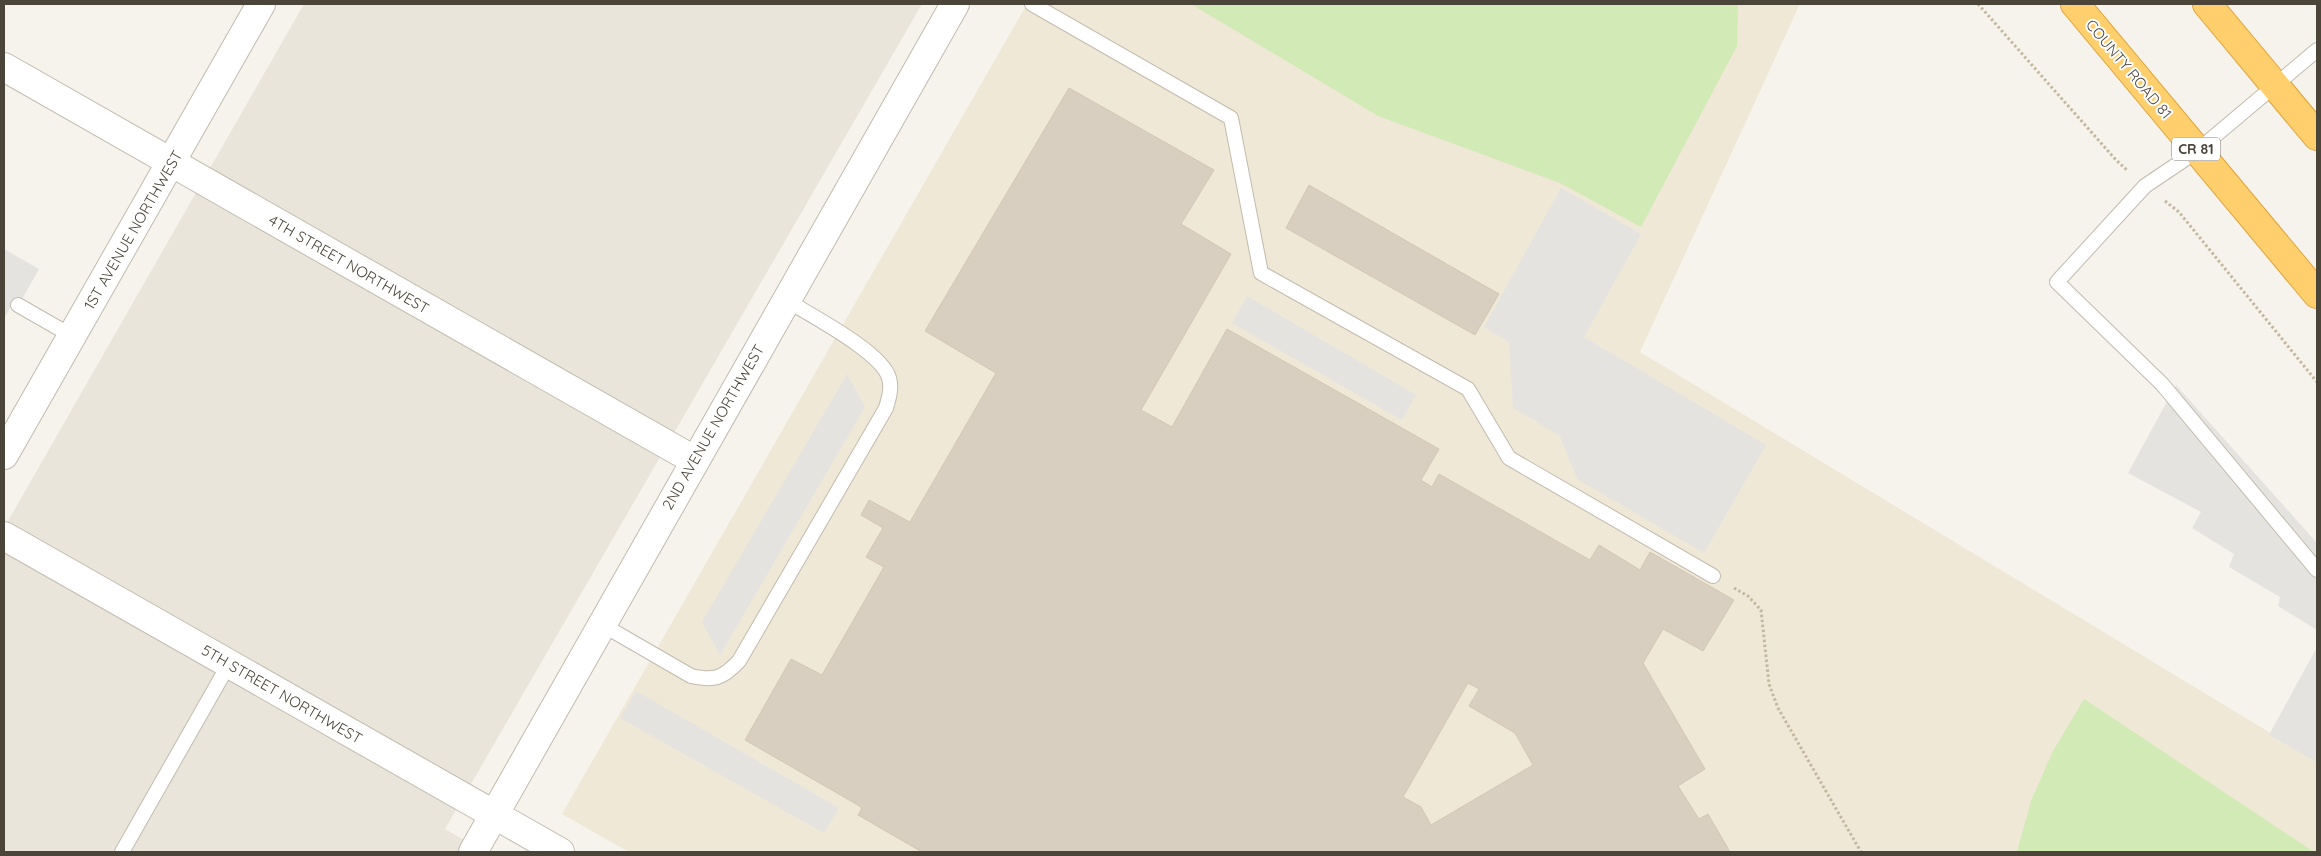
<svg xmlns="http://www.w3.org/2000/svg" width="2321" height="856" font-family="Quicksand,sans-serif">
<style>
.residential{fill:#eae5da}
.education{fill:#efe8d6}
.green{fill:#d2eab5}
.parking{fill:#e5e3e0}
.building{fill:#d8cfc1;stroke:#d3c7b4;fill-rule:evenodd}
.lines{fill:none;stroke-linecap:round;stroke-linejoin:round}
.lane-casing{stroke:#c2bbae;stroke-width:16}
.street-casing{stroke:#c2bbae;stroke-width:30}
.highway-casing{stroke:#e0a43c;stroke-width:30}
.path{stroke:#c4b79f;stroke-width:3;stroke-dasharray:2.5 2.5;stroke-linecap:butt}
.lane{stroke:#fff;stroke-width:14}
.street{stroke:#fff;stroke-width:28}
.highway{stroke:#ffcf6e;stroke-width:28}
.labels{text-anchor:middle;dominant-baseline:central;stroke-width:4;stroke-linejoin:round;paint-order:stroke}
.shield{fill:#fff;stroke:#817c74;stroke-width:1}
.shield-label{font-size:14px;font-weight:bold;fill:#4b4439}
.street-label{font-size:15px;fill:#4b4439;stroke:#fff}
</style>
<rect width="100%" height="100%" fill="#f6f3ec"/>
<!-- residential -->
<path class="residential" d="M 304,4 L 922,4 L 445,829 L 485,852 L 4,852 L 4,528 Z"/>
<!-- education -->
<path class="education" d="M 1027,4 L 1800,4 L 1640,352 L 2317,761 L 2317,852 L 629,852 L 562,814 Z"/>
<!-- green -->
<path class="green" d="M 1191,4 L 1738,4 L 1737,46 L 1641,227 L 1560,183 L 1378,116 Z
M 2084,699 L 2314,852 L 2017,852 L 2031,801 L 2053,751 Z"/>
<!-- parking -->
<path class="parking" d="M 1561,188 L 1641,234 L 1584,337 L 1766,445 L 1704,553 L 1577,479 L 1560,436 L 1513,408 L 1509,342 L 1484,327 Z
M 4,249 L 39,269 L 20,303 L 14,300 L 4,319 Z
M 1247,296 L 1416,395 L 1402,420 L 1232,323 Z
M 847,374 L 865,407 L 720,655 L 702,622 Z
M 2176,385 L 2317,543 L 2317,630 L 2278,606 L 2280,597 L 2229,567 L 2234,554 L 2192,528 L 2201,512 L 2128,473 Z
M 2317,647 L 2317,762 L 2269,735 Z
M 636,691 L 839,808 L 824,833 L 620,718 Z"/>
<!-- building -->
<path class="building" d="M 1069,88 L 1214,170 L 1181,224 L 1231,254 L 1141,410 L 1172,427 L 1227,329 L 1439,449 L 1421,480 L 1432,487 L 1439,474 L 1590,560 L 1599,545 L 1640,570 L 1650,552 L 1734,600 L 1703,651 L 1663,629 L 1643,663 L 1705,769 L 1678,786 L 1699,819 L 1708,814 L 1730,852 L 922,852 L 858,815 L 862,808 L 856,804 L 745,740 L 791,659 L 822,675 L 884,567 L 866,557 L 883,528 L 861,515 L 869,500 L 910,522 L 996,373 L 925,331 ZM 1468,683 L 1479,689 L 1469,706 L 1515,733 L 1533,765 L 1431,825 L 1421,807 L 1403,797 Z
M 1309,185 L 1499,294 L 1475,335 L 1286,228 Z"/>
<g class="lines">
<defs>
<path id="lane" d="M 1032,4 L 1231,118 L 1261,273 L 1468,389 L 1509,458 L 1713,576
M 2317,50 L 2197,151 L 2145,186 L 2057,282 L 2162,384 L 2317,570
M 18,305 L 72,336
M 601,624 L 691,676 C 714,681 722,679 739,661 L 886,408 C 889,398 892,388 889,378 C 882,352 810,315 786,300
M 122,852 L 229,664"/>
<path id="street" d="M 4,67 L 694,460
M 4,455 L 261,4
M 4,536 L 560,852
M 473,852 L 955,4"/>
<path id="highway" d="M 2075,4 L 2317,294
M 2207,4 L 2317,136"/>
</defs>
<!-- lane casing -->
<use href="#lane" class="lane-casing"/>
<!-- street casing -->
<use href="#street" class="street-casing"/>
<!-- highway casing -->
<use href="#highway" class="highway-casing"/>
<!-- path -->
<path class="path" d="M 1978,4 L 2116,160 L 2127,170
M 2165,201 L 2179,212 L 2317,382
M 1734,588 L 1748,596 L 1761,610 L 1769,684 L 1778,708 L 1861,852"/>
<!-- lane -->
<use href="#lane" class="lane"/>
<!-- street -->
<use href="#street" class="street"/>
<!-- highway -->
<use href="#highway" class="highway"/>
</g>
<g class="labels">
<!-- shield labels -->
<rect class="shield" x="2172" y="137.5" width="48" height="23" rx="4"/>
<g class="shield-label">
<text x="2196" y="149">CR 81</text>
</g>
<!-- street labels -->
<g class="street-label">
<text transform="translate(2129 69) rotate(50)">COUNTY ROAD 81</text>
<text transform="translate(133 230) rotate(-60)">1ST AVENUE NORTHWEST</text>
<text transform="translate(349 264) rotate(30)">4TH STREET NORTHWEST</text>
<text transform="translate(713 427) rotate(-60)">2ND AVENUE NORTHWEST</text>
<text transform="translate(282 694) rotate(30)">5TH STREET NORTHWEST</text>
</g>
</g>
<!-- border -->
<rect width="2321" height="856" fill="none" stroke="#4b4439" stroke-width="10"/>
</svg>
